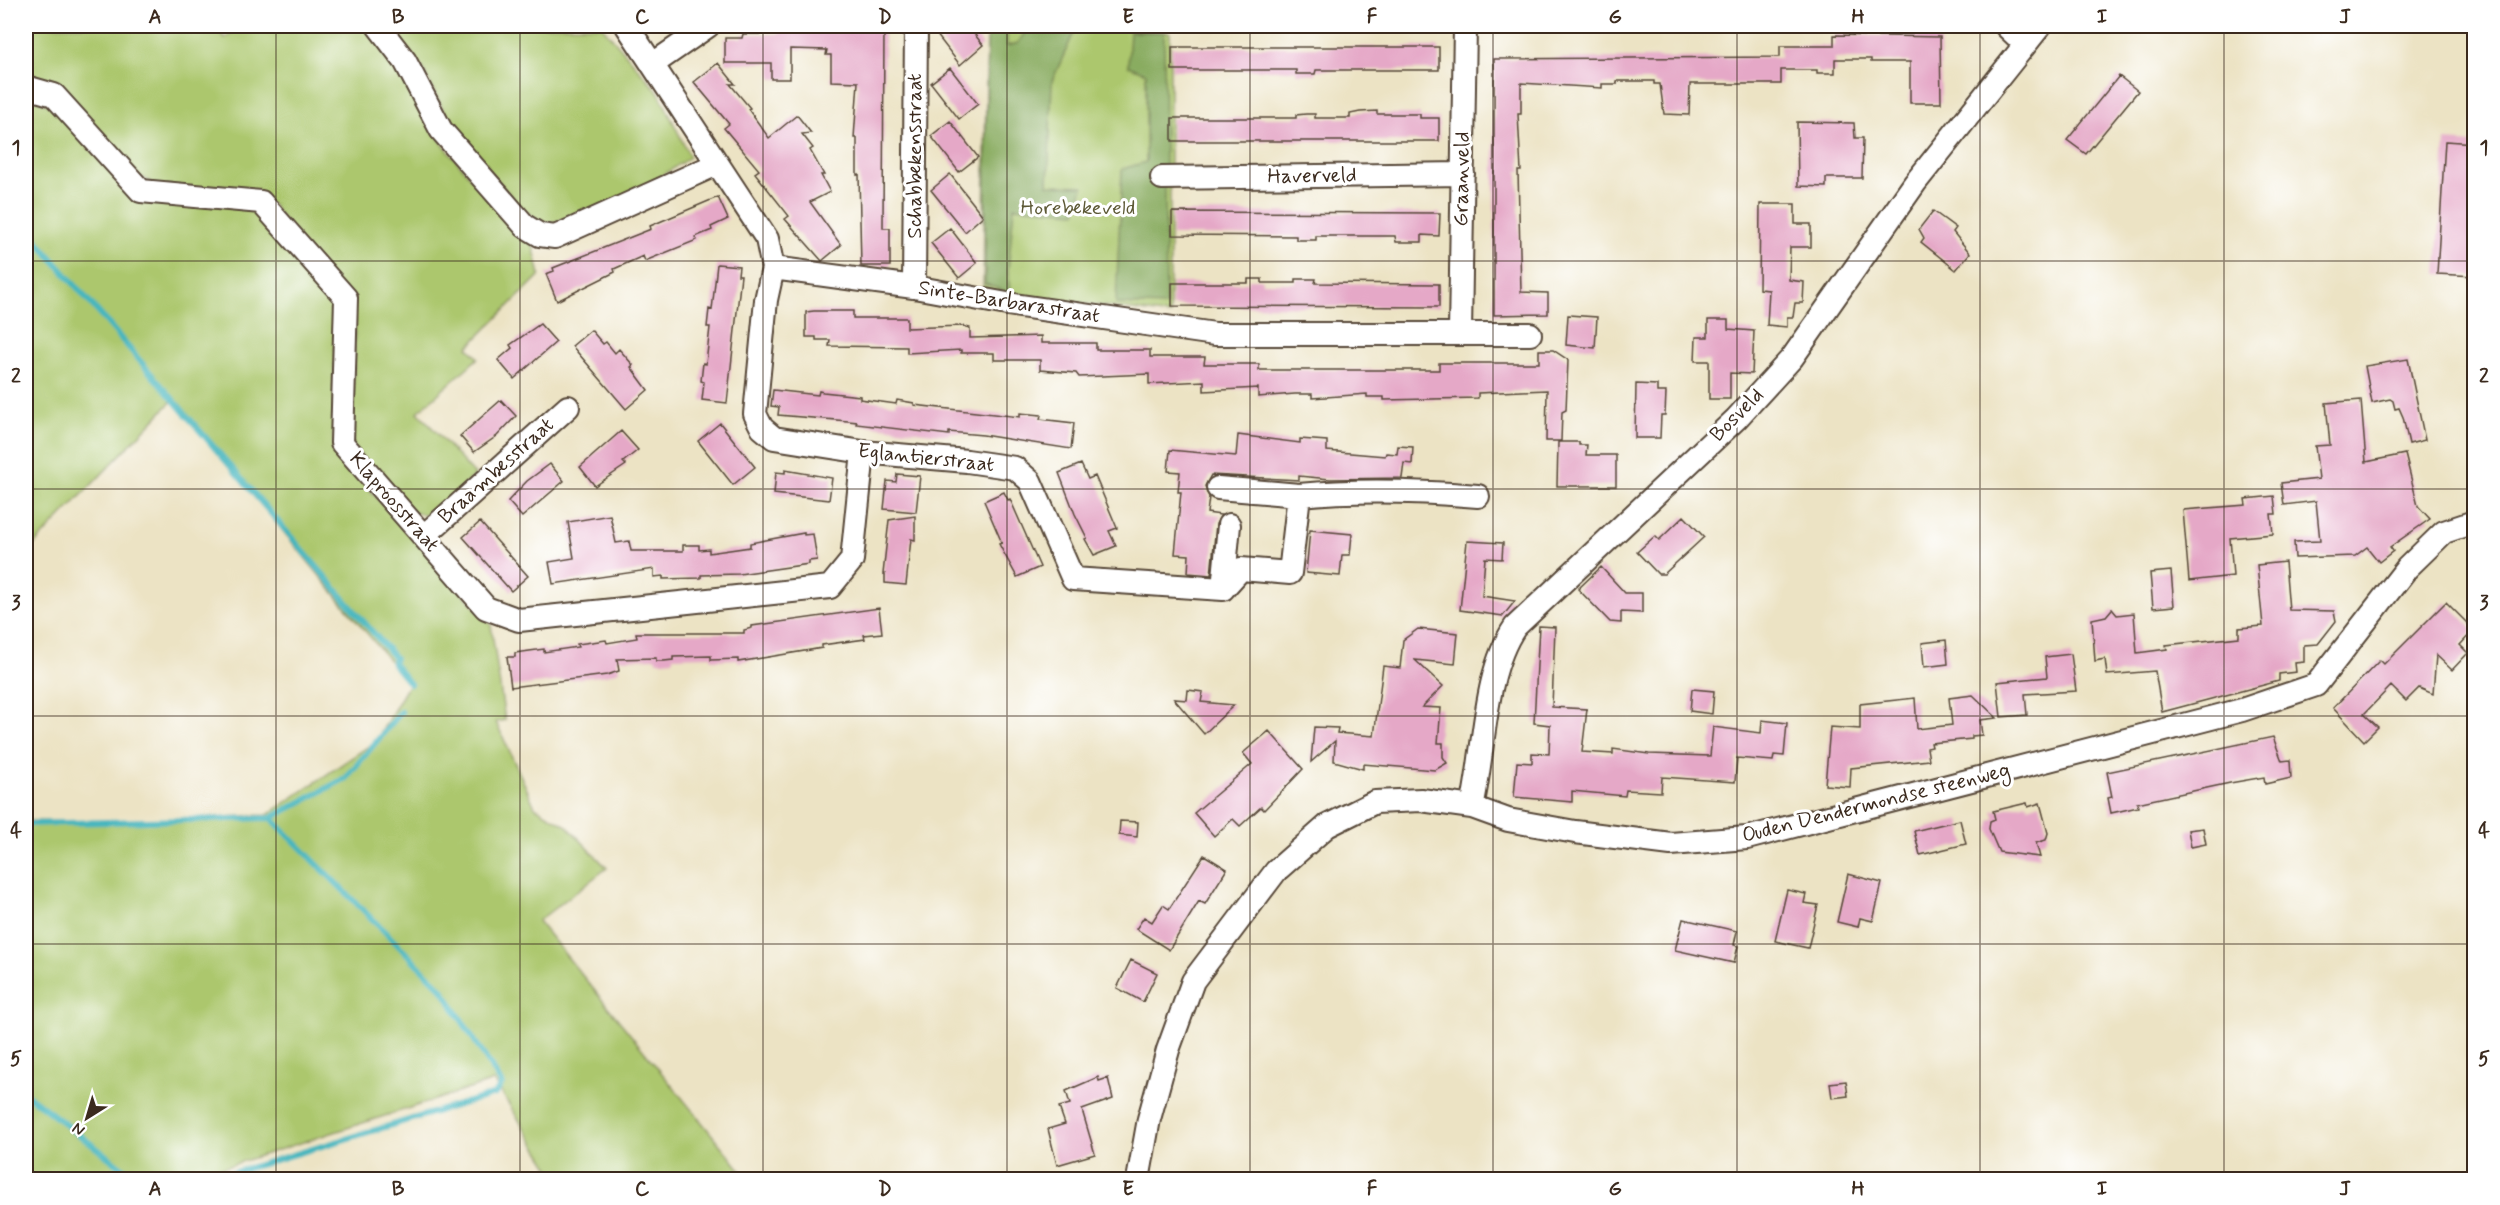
<svg xmlns="http://www.w3.org/2000/svg" width="2500" height="1205" font-family="Mynerve,sans-serif">
<style>
.green{fill:#acc76d;stroke:#747846;stroke-width:1.5}
.forest{fill:#89ac60;stroke:#626b3f;stroke-width:1.5}
.lines{fill:none;stroke-linecap:round;stroke-linejoin:round}
.stream{stroke:#46b6be;stroke-width:6}
.building{fill:#e5a8c7}
.street-casing{stroke:#564637;stroke-width:26}
.street{stroke:#fff;stroke-width:22}
.grid{fill:none;stroke:#3b2a1e;stroke-width:1.5;stroke-opacity:0.55}
.labels{text-anchor:middle;dominant-baseline:central;stroke-width:6;stroke-linejoin:round;paint-order:stroke}
.street-label{font-size:21px;fill:#3b2a1e;stroke:#fff}
.park-label{font-size:21px;fill:#5d5936;stroke:#fff}
.neatline{fill:none;stroke:#3b2a1e;stroke-width:2}
.grid-label{font-size:20px;text-anchor:middle;font-weight:bold;fill:#3b2a1e}
</style>
<rect width="100%" height="100%" fill="#fff"/>
<filter id="ink" filterUnits="userSpaceOnUse"><feTurbulence type="fractalNoise" baseFrequency=".0167" numOctaves="2"/><feDisplacementMap in="SourceGraphic" scale="12" xChannelSelector="R" yChannelSelector="G"/><feConvolveMatrix kernelMatrix="1 2 1 2 8 2 1 2 1" color-interpolation-filters="sRGB"/></filter>
<filter id="wash" filterUnits="userSpaceOnUse"><feTurbulence type="fractalNoise" baseFrequency=".008" numOctaves="4" result="noise"/><feDisplacementMap in="SourceGraphic" scale="24" xChannelSelector="R" yChannelSelector="G"/><feGaussianBlur stdDeviation="1.35" result="paint"/><feColorMatrix in="noise" values="0 0 0 0 0 0 0 0 0 0 0 0 0 0 0 0 0 1.4 0 .05"/><feComposite in="paint" operator="in"/></filter>
<g filter="url(#wash)">
<rect width="100%" height="100%" fill="#ece3c4"/>
<!-- green -->
<path class="green" d="M 26,26 L 213,26 L 225,38 L 241,26 L 365,26 C 395,57 412,101 438,137 C 462,170 491,201 518,233 L 533,245 L 540,275 L 468,347 L 478,358 L 418,412 L 475,475 L 434,515 L 414,513 L 352,446 L 355,321 L 272,204 L 154,184 L 131,171 L 26,81 Z
M 388,26 L 602,26 L 659,93 L 690,157 C 646,188 595,215 543,224 L 519,206 L 452,127 L 422,67 Z
M 987,26 L 1098,26 L 1110,29 L 1170,32 L 1170,315 L 983,290 Z
M 26,96 L 52,106 L 114,175 L 251,209 L 280,236 L 335,303 L 333,449 L 491,625 L 505,720 L 496,722 L 535,807 L 567,826 L 607,868 L 538,921 L 748,1179 L 557,1179 L 494,1081 L 188,1179 L 26,1179 L 26,821 L 99,822 L 267,815 L 376,741 L 409,684 L 174,399 L 26,553 Z"/>
<!-- forest -->
<path class="forest" d="M 987,26 L 1007,26 L 1007,46 L 1018,43 L 1029,26 L 1077,26 L 1052,81 L 1048,185 L 1083,186 L 1076,212 L 1014,207 L 1008,270 L 1010,293 L 985,284 Z
M 1130,32 L 1164,32 L 1166,306 L 1116,304 L 1122,169 L 1146,162 L 1146,73 L 1128,66 Z"/>
<g class="lines">
<!-- stream -->
<path class="stream" d="M 26,228 L 395,658 L 393,663 L 410,684
M 26,824 L 271,818
M 26,1094 L 138,1180
M 209,1180 L 495,1094 L 502,1084 L 442,989 L 271,818 L 346,778 L 401,712"/>
</g>
<g id="blocks">
<!-- building -->
<path class="building" d="M 780,26 L 884,26 L 883,228 L 890,228 L 890,266 L 861,266 L 859,174 L 857,175 L 857,138 L 854,138 L 858,82 L 831,81 L 831,55 L 826,55 L 827,50 L 790,49 L 790,79 L 771,79 L 771,63 L 725,63 L 725,38 L 742,38 L 743,34 L 780,34 Z
M 930,26 L 968,26 L 983,45 L 960,65 Z
M 1834,35 L 1940,37 L 1941,103 L 1910,103 L 1910,62 L 1871,62 L 1871,59 L 1835,59 L 1835,73 L 1817,73 L 1817,70 L 1781,70 L 1781,84 L 1690,84 L 1689,115 L 1664,114 L 1660,84 L 1654,84 L 1654,81 L 1617,81 L 1617,84 L 1602,84 L 1602,88 L 1521,83 L 1521,114 L 1518,114 L 1521,171 L 1518,171 L 1521,292 L 1548,293 L 1548,314 L 1494,315 L 1494,59 L 1780,57 L 1780,46 L 1834,46 Z
M 1172,47 L 1439,47 L 1439,70 L 1316,70 L 1315,74 L 1296,74 L 1296,70 L 1172,70 Z
M 718,63 L 735,84 L 730,84 L 750,108 L 748,109 L 769,138 L 797,115 L 811,133 L 802,134 L 813,148 L 810,150 L 824,175 L 821,175 L 830,192 L 810,202 L 841,245 L 822,261 L 785,219 L 789,216 L 755,173 L 759,170 L 724,128 L 729,124 L 694,82 Z
M 950,68 L 978,104 L 959,119 L 931,83 Z
M 2119,76 L 2138,91 L 2086,154 L 2067,140 Z
M 1377,111 L 1377,114 L 1420,114 L 1420,118 L 1439,118 L 1439,141 L 1172,141 L 1172,118 L 1296,118 L 1296,115 L 1306,114 L 1315,114 L 1315,118 L 1350,118 L 1350,114 L 1360,112 Z
M 950,121 L 978,157 L 959,172 L 931,136 Z
M 1797,122 L 1854,123 L 1855,138 L 1863,138 L 1862,178 L 1826,178 L 1826,187 L 1798,186 Z
M 2445,141 L 2475,143 L 2475,276 L 2437,274 Z
M 950,174 L 983,216 L 965,232 L 931,190 Z
M 718,197 L 728,219 L 711,227 L 712,230 L 695,237 L 697,240 L 645,261 L 643,256 L 614,269 L 615,272 L 557,301 L 546,274 L 554,271 L 553,268 L 651,229 L 650,226 Z
M 1760,204 L 1795,204 L 1795,224 L 1811,224 L 1811,247 L 1790,247 L 1789,280 L 1804,282 L 1803,303 L 1795,303 L 1793,317 L 1787,317 L 1787,327 L 1767,325 L 1769,290 L 1759,289 Z
M 1933,211 L 1956,228 L 1953,232 L 1970,253 L 1956,270 L 1921,242 L 1924,238 L 1919,229 Z
M 1172,212 L 1440,213 L 1439,236 L 1422,235 L 1422,242 L 1396,242 L 1395,236 L 1316,236 L 1316,240 L 1296,240 L 1296,236 L 1172,235 Z
M 950,228 L 977,263 L 959,278 L 931,243 Z
M 717,264 L 739,266 L 738,275 L 741,275 L 727,403 L 702,400 L 704,382 L 701,381 L 703,363 L 706,364 L 710,327 L 707,327 L 709,309 L 712,310 Z
M 1248,279 L 1262,279 L 1262,283 L 1296,283 L 1296,279 L 1316,279 L 1315,283 L 1439,284 L 1439,307 L 1172,306 L 1172,283 L 1248,283 Z
M 814,311 L 853,311 L 853,318 L 907,318 L 907,328 L 962,326 L 970,328 L 970,338 L 1041,336 L 1041,343 L 1096,343 L 1096,350 L 1150,350 L 1150,357 L 1205,357 L 1204,364 L 1259,364 L 1259,370 L 1439,370 L 1439,363 L 1539,363 L 1539,350 L 1553,350 L 1568,360 L 1566,410 L 1562,412 L 1561,441 L 1546,441 L 1547,390 L 1478,393 L 1478,398 L 1384,400 L 1384,397 L 1367,397 L 1367,394 L 1312,398 L 1312,394 L 1295,394 L 1258,397 L 1258,388 L 1204,391 L 1204,381 L 1149,384 L 1149,374 L 1079,377 L 1076,373 L 1040,370 L 1040,360 L 994,360 L 994,353 L 961,353 L 961,350 L 907,353 L 907,347 L 829,346 L 830,340 L 816,340 L 816,337 L 806,337 L 806,312 Z
M 1568,315 L 1597,317 L 1595,348 L 1566,345 Z
M 1708,320 L 1728,320 L 1728,329 L 1754,331 L 1752,374 L 1730,373 L 1730,399 L 1709,399 L 1709,361 L 1695,361 L 1696,337 L 1708,337 Z
M 540,324 L 556,342 L 514,379 L 498,360 L 512,348 L 510,345 Z
M 591,330 L 603,344 L 606,342 L 615,353 L 619,349 L 633,365 L 631,367 L 648,390 L 626,409 L 572,346 Z
M 2408,359 L 2425,440 L 2409,444 L 2403,417 L 2399,408 L 2395,409 L 2393,401 L 2390,399 L 2372,403 L 2365,366 Z
M 1636,384 L 1657,385 L 1657,392 L 1666,392 L 1665,415 L 1661,415 L 1660,438 L 1635,438 Z
M 773,390 L 818,395 L 819,391 L 823,392 L 860,396 L 860,399 L 896,404 L 897,400 L 914,403 L 914,405 L 1020,417 L 1020,413 L 1041,415 L 1040,419 L 1074,423 L 1071,449 L 983,435 L 949,432 L 949,435 L 856,424 L 857,422 L 848,421 L 778,415 L 779,407 L 771,406 Z
M 501,400 L 516,416 L 497,436 L 474,452 L 460,436 Z
M 2361,400 L 2366,462 L 2405,454 L 2418,506 L 2430,519 L 2390,547 L 2393,551 L 2379,562 L 2367,547 L 2355,556 L 2295,558 L 2294,542 L 2320,541 L 2316,501 L 2284,505 L 2281,483 L 2319,479 L 2315,446 L 2330,445 L 2326,403 Z
M 720,423 L 755,467 L 733,485 L 698,441 Z
M 621,431 L 638,450 L 623,462 L 626,465 L 595,486 L 580,467 Z
M 1238,435 L 1300,443 L 1300,439 L 1327,441 L 1327,451 L 1385,456 L 1386,453 L 1397,454 L 1398,446 L 1413,447 L 1412,464 L 1404,463 L 1402,478 L 1330,479 L 1299,476 L 1299,480 L 1211,475 L 1205,486 L 1209,497 L 1207,513 L 1221,515 L 1216,524 L 1211,575 L 1188,573 L 1189,555 L 1175,554 L 1181,492 L 1178,492 L 1180,472 L 1168,471 L 1170,450 L 1236,456 Z
M 1558,442 L 1579,442 L 1579,445 L 1587,445 L 1586,455 L 1616,455 L 1616,486 L 1557,486 Z
M 550,464 L 564,481 L 522,517 L 508,501 L 527,481 Z
M 1081,464 L 1088,479 L 1095,476 L 1117,528 L 1109,531 L 1116,546 L 1094,555 L 1085,539 L 1087,538 L 1075,514 L 1059,473 Z
M 785,470 L 832,478 L 829,500 L 774,494 L 776,472 L 785,473 Z
M 897,474 L 920,476 L 916,512 L 884,509 L 887,481 L 896,482 Z
M 1004,492 L 1008,500 L 1010,499 L 1040,567 L 1017,577 L 999,544 L 1002,543 L 984,501 Z
M 2274,496 L 2276,514 L 2271,514 L 2273,534 L 2230,538 L 2233,576 L 2189,581 L 2183,510 L 2246,505 L 2245,499 Z
M 610,515 L 616,543 L 629,541 L 631,551 L 683,551 L 683,545 L 699,545 L 699,550 L 709,549 L 709,553 L 750,547 L 750,543 L 804,533 L 804,535 L 813,534 L 817,560 L 809,561 L 809,564 L 739,574 L 701,575 L 701,578 L 663,579 L 663,576 L 654,577 L 654,569 L 553,584 L 549,562 L 574,558 L 568,522 Z
M 915,516 L 915,540 L 911,539 L 906,585 L 885,583 L 885,574 L 883,574 L 889,520 Z
M 1684,516 L 1704,537 L 1664,574 L 1658,574 L 1637,552 L 1655,536 L 1659,540 Z
M 480,522 L 528,576 L 511,591 L 463,537 Z
M 1310,530 L 1352,534 L 1350,555 L 1342,555 L 1340,576 L 1306,573 Z
M 1467,541 L 1503,543 L 1502,559 L 1485,558 L 1482,596 L 1515,601 L 1503,616 L 1460,610 Z
M 2285,562 L 2289,610 L 2334,611 L 2336,621 L 2318,644 L 2304,645 L 2304,662 L 2295,663 L 2296,672 L 2279,674 L 2279,681 L 2162,712 L 2155,671 L 2107,675 L 2105,659 L 2095,661 L 2092,619 L 2106,616 L 2112,609 L 2117,615 L 2134,613 L 2137,653 L 2167,649 L 2166,645 L 2239,637 L 2239,628 L 2263,626 L 2257,565 Z
M 1601,567 L 1625,593 L 1642,593 L 1642,613 L 1621,612 L 1621,623 L 1610,622 L 1578,589 Z
M 2171,571 L 2174,606 L 2153,608 L 2150,573 Z
M 2446,602 L 2474,630 L 2460,645 L 2468,653 L 2452,670 L 2436,655 L 2433,694 L 2419,688 L 2406,701 L 2391,686 L 2364,714 L 2378,727 L 2364,741 L 2333,708 L 2380,660 L 2384,664 Z
M 879,608 L 882,633 L 864,635 L 865,639 L 822,645 L 822,648 L 738,662 L 738,659 L 711,660 L 711,656 L 673,657 L 673,660 L 664,661 L 656,661 L 656,658 L 617,659 L 619,671 L 607,675 L 511,687 L 507,657 L 515,657 L 515,653 L 544,649 L 544,652 L 578,647 L 577,644 L 592,642 L 606,640 L 607,643 L 637,638 L 636,633 L 744,633 L 744,630 L 752,628 L 752,626 Z
M 1539,626 L 1555,627 L 1552,707 L 1587,709 L 1582,752 L 1613,754 L 1613,749 L 1649,754 L 1710,756 L 1713,727 L 1761,733 L 1762,720 L 1787,723 L 1784,756 L 1774,755 L 1773,761 L 1737,758 L 1735,782 L 1662,777 L 1661,792 L 1626,790 L 1625,796 L 1572,791 L 1572,802 L 1514,797 L 1517,762 L 1532,763 L 1532,753 L 1549,754 L 1550,725 L 1534,723 Z
M 1418,629 L 1458,633 L 1455,664 L 1415,660 L 1443,686 L 1422,707 L 1441,708 L 1438,743 L 1443,743 L 1443,757 L 1447,763 L 1435,770 L 1363,764 L 1363,769 L 1334,761 L 1335,741 L 1311,762 L 1314,727 L 1338,728 L 1337,733 L 1374,736 L 1383,666 L 1400,668 L 1403,640 Z
M 1946,640 L 1948,664 L 1924,667 L 1922,643 Z
M 2071,654 L 2076,691 L 2025,694 L 2027,715 L 2001,717 L 1997,682 L 2047,677 L 2045,657 Z
M 1692,689 L 1714,691 L 1712,714 L 1690,711 Z
M 1188,690 L 1203,692 L 1201,702 L 1234,705 L 1204,734 L 1174,699 L 1187,700 Z
M 1973,695 L 1997,718 L 1980,720 L 1982,735 L 1972,736 L 1972,739 L 1931,743 L 1932,747 L 1927,748 L 1929,760 L 1851,768 L 1850,787 L 1825,785 L 1830,727 L 1860,729 L 1860,704 L 1915,698 L 1917,729 L 1952,725 L 1949,698 Z
M 1269,731 L 1303,769 L 1264,810 L 1261,807 L 1240,826 L 1233,819 L 1214,836 L 1194,813 L 1252,764 L 1243,753 Z
M 2273,737 L 2282,761 L 2290,760 L 2291,778 L 2265,784 L 2264,777 L 2230,783 L 2137,803 L 2138,807 L 2111,813 L 2108,798 L 2112,797 L 2107,772 Z
M 2027,803 L 2028,807 L 2040,803 L 2048,833 L 2046,840 L 2036,843 L 2040,857 L 1999,852 L 1989,829 L 1990,821 L 1995,819 L 1993,811 Z
M 1960,820 L 1966,844 L 1920,855 L 1914,831 Z
M 1120,821 L 1138,822 L 1137,837 L 1119,835 Z
M 2203,828 L 2206,844 L 2191,847 L 2188,830 Z
M 1204,855 L 1227,869 L 1205,904 L 1199,901 L 1169,950 L 1136,929 L 1144,917 L 1152,922 L 1163,905 L 1169,909 Z
M 1848,874 L 1882,883 L 1873,921 L 1860,918 L 1858,927 L 1837,922 Z
M 1787,890 L 1806,894 L 1804,903 L 1818,905 L 1808,948 L 1775,941 Z
M 1683,919 L 1737,931 L 1734,945 L 1738,946 L 1734,963 L 1675,950 Z
M 1131,960 L 1157,973 L 1143,1002 L 1117,988 Z
M 1098,1077 L 1099,1081 L 1108,1078 L 1113,1099 L 1082,1110 L 1095,1154 L 1057,1165 L 1048,1129 L 1065,1124 L 1059,1107 L 1070,1104 L 1066,1091 Z
M 1846,1081 L 1848,1096 L 1832,1098 L 1830,1083 Z"/>
</g>
</g>
<g filter="url(#ink)">
<use href="#blocks" fill-opacity="0" stroke="#564637" stroke-width="1.5"/>
<g class="lines">
<defs>
<path id="street" d="M 378,26 L 405,61 L 441,130 L 525,226 L 540,235 L 555,237 L 717,164
M 627,26 L 767,239 L 773,268 L 766,300 L 755,414 L 762,428 L 774,438 L 863,452 L 967,461 L 1015,468 L 1030,481 L 1073,579 L 1223,589 L 1241,569 L 1290,573 L 1299,495 L 1218,488
M 2006,26 L 2025,44
M 653,64 L 708,26
M 26,87 L 54,95 L 141,191 L 261,202 L 346,298 L 342,443 L 486,608 L 519,620 L 830,587 L 852,560 L 863,452
M 1162,178 L 1463,174
M 773,268 L 914,287 L 1007,304 L 1215,334 L 1530,334
M 914,287 L 916,26
M 1460,333 L 1465,26
M 1299,495 C 1360,489 1418,491 1478,496
M 424,536 L 568,407
M 1223,589 L 1229,525
M 1472,807 C 1485,750 1483,674 1515,627 L 1736,419 L 1792,358 L 1915,183 L 2040,26
M 1138,1180 L 1149,1119 L 1168,1050 L 1193,981 L 1276,871 L 1327,826 L 1375,802 L 1421,800 L 1472,807 L 1508,820 L 1575,832 L 1671,844 L 1747,838 L 2242,710 L 2316,685 L 2407,568 L 2444,532 L 2474,522"/>
</defs>
<!-- street casing -->
<use href="#street" class="street-casing"/>
<!-- street -->
<use href="#street" class="street"/>
</g>
</g>
<!-- grid -->
<path class="grid" d="M 276,26 L 276,1180M 520,26 L 520,1180M 763,26 L 763,1180M 1007,26 L 1007,1180M 1250,26 L 1250,1180M 1493,26 L 1493,1180M 1737,26 L 1737,1180M 1980,26 L 1980,1180M 2224,26 L 2224,1180M 26,261 L 2474,261M 26,489 L 2474,489M 26,716 L 2474,716M 26,944 L 2474,944"/>
<g class="labels">
<!-- street labels -->
<g class="street-label">
<text transform="translate(915 156) rotate(-90)">Schabbekensstraat</text>
<text transform="translate(1312 176) rotate(-1)">Haverveld</text>
<text transform="translate(1462 179) rotate(-89)">Graanveld</text>
<text transform="translate(1009 302) rotate(9)">Sinte-Barbarastraat</text>
<text transform="translate(1737 415) rotate(-45)">Bosveld</text>
<text transform="translate(926 458) rotate(6)">Eglantierstraat</text>
<text transform="translate(496 471) rotate(-42)">Braambesstraat</text>
<text transform="translate(394 502) rotate(49)">Klaproosstraat</text>
<text transform="translate(1876 803) rotate(-14)">Ouden Dendermondse steenweg</text>
</g>
<!-- park labels -->
<g class="park-label">
<text x="1078" y="208">Horebekeveld</text>
</g>
</g>
<!-- margin -->
<rect width="2500" height="1205" fill="none" stroke="#fff" stroke-width="66"/>
<!-- north arrow -->
<g transform="translate(87 1118) rotate(217)" stroke="#ffffff" stroke-width="4.5" paint-order="stroke">
<path d="M0-4.5L10 22L0 15L-10 22Z" fill="#3b2a1e"/>
<text y="-9" font-size="16" font-weight="bold" text-anchor="middle" fill="#3b2a1e">N</text>
</g>
<rect x="33" y="33" width="2434" height="1139" class="neatline"/>
<g class="grid-label">
<text x="155" y="23">A</text>
<text x="398" y="23">B</text>
<text x="642" y="23">C</text>
<text x="885" y="23">D</text>
<text x="1128" y="23">E</text>
<text x="1372" y="23">F</text>
<text x="1615" y="23">G</text>
<text x="1858" y="23">H</text>
<text x="2102" y="23">I</text>
<text x="2345" y="23">J</text>
<text x="16" y="154">1</text>
<text x="2484" y="154">1</text>
<text x="16" y="382">2</text>
<text x="2484" y="382">2</text>
<text x="16" y="609">3</text>
<text x="2484" y="609">3</text>
<text x="16" y="837">4</text>
<text x="2484" y="837">4</text>
<text x="16" y="1065">5</text>
<text x="2484" y="1065">5</text>
<text x="155" y="1195">A</text>
<text x="398" y="1195">B</text>
<text x="642" y="1195">C</text>
<text x="885" y="1195">D</text>
<text x="1128" y="1195">E</text>
<text x="1372" y="1195">F</text>
<text x="1615" y="1195">G</text>
<text x="1858" y="1195">H</text>
<text x="2102" y="1195">I</text>
<text x="2345" y="1195">J</text>
</g>
</svg>
